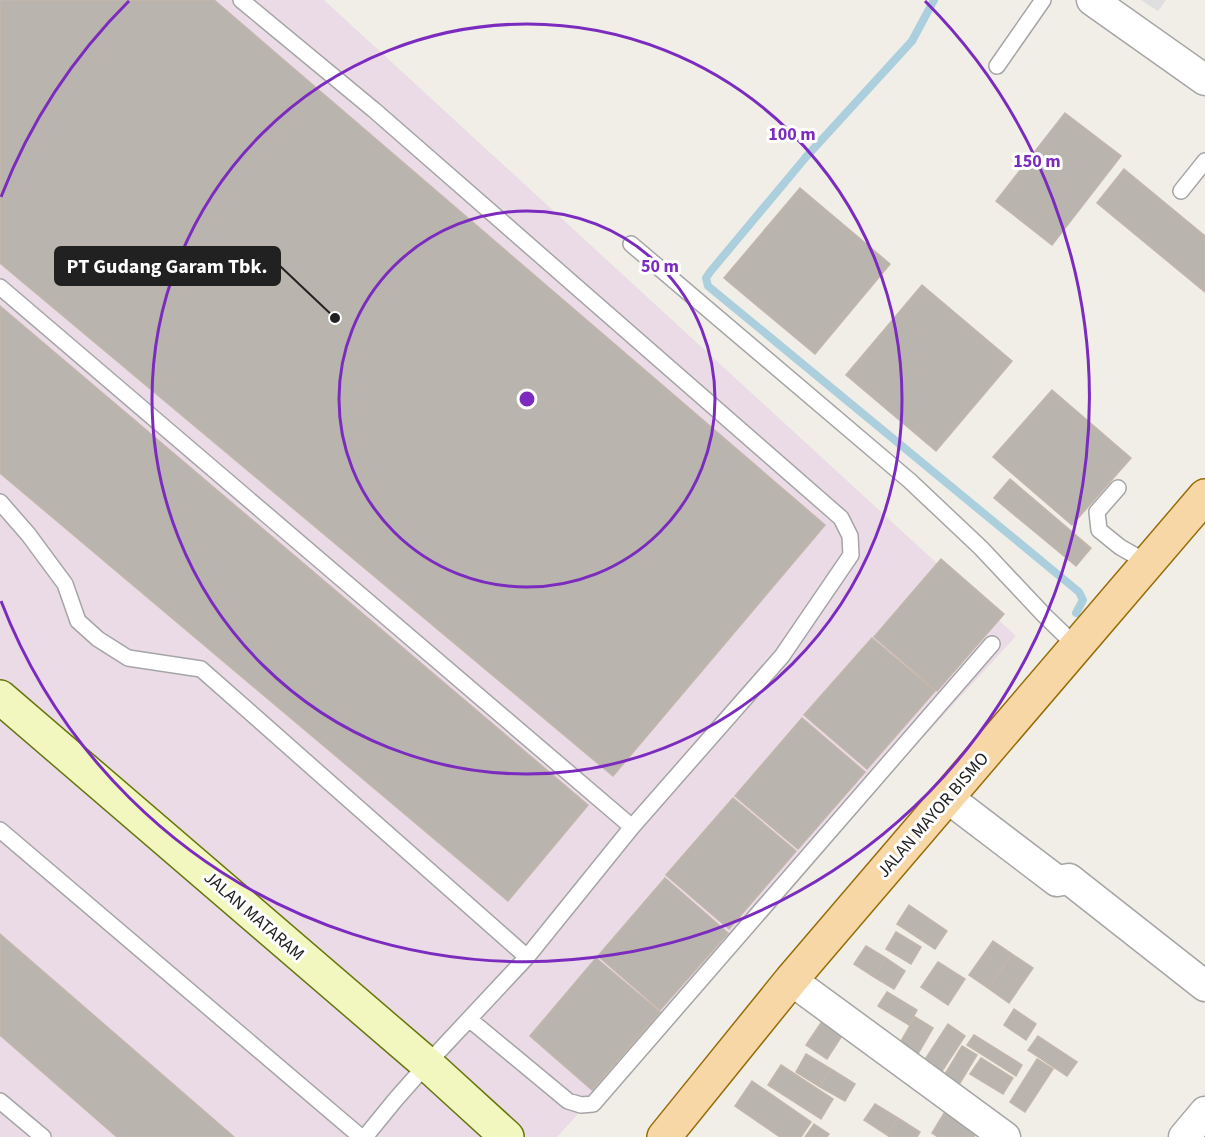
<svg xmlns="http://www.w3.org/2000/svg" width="1205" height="1137" font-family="'Source Sans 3',sans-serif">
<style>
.residential{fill:#dfdede}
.industrial{fill:#eadbe6}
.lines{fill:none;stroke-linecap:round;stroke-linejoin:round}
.stream{stroke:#abcfdc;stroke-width:8}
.building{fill:#bab4ae;stroke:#c2b6ab;stroke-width:1.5}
.service-casing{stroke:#a5a5a5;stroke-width:18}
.minor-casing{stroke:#a5a5a5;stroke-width:33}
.secondary-casing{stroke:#66760b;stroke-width:36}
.primary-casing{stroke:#976c07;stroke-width:36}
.service{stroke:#fff;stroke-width:15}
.minor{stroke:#fff;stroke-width:30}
.secondary{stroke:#f2f7c0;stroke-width:33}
.primary{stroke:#f8d7a6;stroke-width:33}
.ring{fill:none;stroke:#7b2cbf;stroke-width:3}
.labels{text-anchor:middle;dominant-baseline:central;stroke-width:6;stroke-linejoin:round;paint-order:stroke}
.street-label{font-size:18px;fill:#212121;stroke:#fff}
.centre{fill:#7b2cbf;stroke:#fff;stroke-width:3}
.ring-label{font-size:18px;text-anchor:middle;font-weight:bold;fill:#7b2cbf;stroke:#fff;stroke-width:6;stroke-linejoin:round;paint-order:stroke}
.leader{fill:none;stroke:#212121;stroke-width:2}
.callout-dot{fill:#212121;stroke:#fff;stroke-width:2}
.callout{fill:#212121;stroke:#212121;stroke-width:2}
.callout-label{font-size:20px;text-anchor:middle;font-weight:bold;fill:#fff}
</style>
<rect width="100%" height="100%" fill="#f1eee8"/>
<!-- residential -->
<path class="residential" d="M 1141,0 L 1166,0 L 1158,11 Z"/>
<!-- industrial -->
<path class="industrial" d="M 0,0 L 324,0 L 1016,636 L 557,1137 L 0,1137 Z"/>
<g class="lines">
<!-- stream -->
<path class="stream" d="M 934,0 L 912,41 L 806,157 L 710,272 L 706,278 L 708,286 L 1079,592 L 1083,600 L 1076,613"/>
</g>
<!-- building -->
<path class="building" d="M 0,0 L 214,0 L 825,525 L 613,776 L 0,263 Z
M 1065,113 L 1121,156 L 1052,245 L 996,201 Z
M 1124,169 L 1205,236 L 1205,292 L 1097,203 Z
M 800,188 L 890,264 L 815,354 L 724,278 Z
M 922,285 L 1012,361 L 936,451 L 846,375 Z
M 0,306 L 588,805 L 508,901 L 0,473 Z
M 1052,390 L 1131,458 L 1072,525 L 993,457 Z
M 1010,479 L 1091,548 L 1076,566 L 994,498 Z
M 941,559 L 1004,614 L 937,691 L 874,637 Z
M 872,638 L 935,691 L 867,769 L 804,715 Z
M 802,718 L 865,772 L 798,849 L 735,796 Z
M 733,798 L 796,851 L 729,929 L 666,875 Z
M 665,878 L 728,933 L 660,1010 L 598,956 Z
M 909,905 L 947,931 L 935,949 L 897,924 Z
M 896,932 L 921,947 L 911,964 L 886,949 Z
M 0,934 L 234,1137 L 117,1137 L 0,1035 Z
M 993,941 L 1012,954 L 988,988 L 969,975 Z
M 866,946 L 886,958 L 874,977 L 854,964 Z
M 1012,954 L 1033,968 L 1009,1003 L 988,988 Z
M 596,958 L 660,1012 L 592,1090 L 530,1036 Z
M 886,958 L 905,971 L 894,989 L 874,977 Z
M 938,962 L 965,979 L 948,1005 L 921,987 Z
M 887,992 L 917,1010 L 909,1025 L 878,1006 Z
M 1014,1009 L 1036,1024 L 1026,1040 L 1004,1025 Z
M 825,1017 L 845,1031 L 827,1059 L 806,1045 Z
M 915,1017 L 933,1028 L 915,1059 L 897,1048 Z
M 948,1024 L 965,1036 L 939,1076 L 922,1064 Z
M 974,1035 L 1022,1065 L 1016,1076 L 967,1045 Z
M 1038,1036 L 1077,1062 L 1067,1076 L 1028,1050 Z
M 962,1046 L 977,1055 L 957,1088 L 942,1079 Z
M 806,1054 L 831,1069 L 820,1087 L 796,1072 Z
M 981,1058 L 1013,1078 L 1003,1094 L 970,1074 Z
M 1037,1059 L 1053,1069 L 1025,1112 L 1010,1102 Z
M 781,1065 L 833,1099 L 821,1119 L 768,1085 Z
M 831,1069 L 855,1084 L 845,1101 L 820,1087 Z
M 752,1081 L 811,1122 L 801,1137 L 780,1137 L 735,1106 Z
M 875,1104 L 898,1118 L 887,1135 L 864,1120 Z
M 946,1110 L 978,1129 L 974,1137 L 938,1137 L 932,1133 Z
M 898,1118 L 920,1132 L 917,1137 L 890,1137 L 887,1135 Z
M 814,1124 L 829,1134 L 827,1137 L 805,1137 Z"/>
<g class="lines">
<defs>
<path id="service" d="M 241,0 L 374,110 L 841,518 L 850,536 L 851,555 L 782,656 L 632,827 L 527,957 L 427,1064 L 396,1099 L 365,1137
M 997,66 L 1043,0
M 1181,191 L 1205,161
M 631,244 L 910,481 L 981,548 L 1044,615 L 1077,647
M 0,287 L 632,827
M 1118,488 L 1097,512 L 1099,530 L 1120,547 L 1148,563
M 0,502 L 28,534 L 65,584 L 78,621 L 98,639 L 128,658 L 201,669 L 527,957
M 0,830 L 361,1137
M 469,1019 L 568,1101 L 581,1105 L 593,1104 L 992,644
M 0,1101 L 43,1137"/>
<path id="minor" d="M 1092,0 L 1205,80
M 948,798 L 1057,881 L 1069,879 L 1205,986
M 791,980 L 1005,1137
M 1184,1137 L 1205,1112"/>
<path id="secondary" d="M 0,697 L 427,1064 L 507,1137"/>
<path id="primary" d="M 664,1137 L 791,980 L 1205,496"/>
</defs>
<!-- service casing -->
<use href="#service" class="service-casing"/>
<!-- minor casing -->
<use href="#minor" class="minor-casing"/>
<!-- secondary casing -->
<use href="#secondary" class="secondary-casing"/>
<!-- primary casing -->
<use href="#primary" class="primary-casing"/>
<!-- service -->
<use href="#service" class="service"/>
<!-- minor -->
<use href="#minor" class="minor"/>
<!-- secondary -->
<use href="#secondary" class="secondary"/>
<!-- primary -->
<use href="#primary" class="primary"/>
</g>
<!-- distance rings -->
<g class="ring">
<circle cx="527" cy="399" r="188"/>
<circle cx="527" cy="399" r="375"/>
<path d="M1 197A563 563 0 0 1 129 1M925 1A563 563 0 1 1 1 601"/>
</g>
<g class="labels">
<!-- street labels -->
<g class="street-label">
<text transform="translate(933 815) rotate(-49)">JALAN MAYOR BISMO</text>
<text transform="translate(254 916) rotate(41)">JALAN MATARAM</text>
</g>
</g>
<circle cx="527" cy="399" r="9" class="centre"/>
<g class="ring-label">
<text x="792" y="140">100 m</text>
<text x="1037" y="167">150 m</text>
<text x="660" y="272">50 m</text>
</g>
<!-- callouts -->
<path class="leader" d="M335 318L280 266"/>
<circle class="callout-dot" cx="335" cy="318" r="6"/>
<rect class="callout" x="55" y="247" width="225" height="38" rx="6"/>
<g class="callout-label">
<text x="167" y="273">PT Gudang Garam Tbk.</text>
</g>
</svg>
